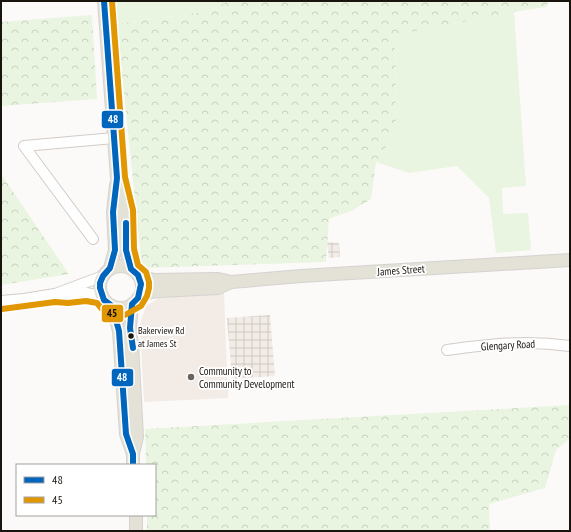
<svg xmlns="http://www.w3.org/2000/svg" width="571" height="532" font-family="'PT Sans Narrow',sans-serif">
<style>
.built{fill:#f2ebe6}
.industrial{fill:url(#industrial-grid)}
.green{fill:#e9f5e0}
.forest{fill:url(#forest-crowns)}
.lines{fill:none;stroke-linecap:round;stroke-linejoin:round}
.minor-casing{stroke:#d1ccc8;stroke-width:12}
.major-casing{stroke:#d5d3d1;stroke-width:14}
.minor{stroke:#fffefe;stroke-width:10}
.major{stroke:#e4e1d7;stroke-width:12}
.bus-1-casing{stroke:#fff;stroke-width:9}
.bus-2-casing{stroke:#fff;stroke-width:9}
.bus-1{stroke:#0065bd;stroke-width:6}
.bus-2{stroke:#e19701;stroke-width:6}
.bus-dot{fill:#1a140e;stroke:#fff;stroke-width:1.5}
.poi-dot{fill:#696460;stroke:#fff;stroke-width:1.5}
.labels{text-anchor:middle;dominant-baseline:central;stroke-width:3.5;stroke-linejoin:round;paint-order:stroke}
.bus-label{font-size:10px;fill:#1a140e;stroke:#fff;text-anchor:start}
.street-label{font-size:11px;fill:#1a140e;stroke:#fff}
.poi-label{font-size:11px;fill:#1a140e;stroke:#fff;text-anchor:start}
.line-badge{stroke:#fff;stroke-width:1.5}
.badge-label{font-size:11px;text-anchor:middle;font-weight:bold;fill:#fff}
.pale-badge-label{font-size:11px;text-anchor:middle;font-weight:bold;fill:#111}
</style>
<defs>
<pattern id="industrial-grid" width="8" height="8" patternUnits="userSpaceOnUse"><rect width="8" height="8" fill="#f2ebe6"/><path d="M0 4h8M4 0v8" fill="none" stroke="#cfc9c4"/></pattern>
<pattern id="forest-crowns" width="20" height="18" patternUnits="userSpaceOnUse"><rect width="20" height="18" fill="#e9f5e0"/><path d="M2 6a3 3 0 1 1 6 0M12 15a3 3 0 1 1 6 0" fill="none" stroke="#c7d1bf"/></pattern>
</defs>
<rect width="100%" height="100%" fill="#fcfaf8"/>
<!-- built -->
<path class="built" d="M 224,293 L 228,398 L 144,402 L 141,343 L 139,327 L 146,306 L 159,298 Z"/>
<!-- industrial -->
<path class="industrial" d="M 327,242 L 339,243 L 340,257 L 329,258 Z
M 270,315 L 275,376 L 232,379 L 227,318 Z"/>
<!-- green -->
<path class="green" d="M 115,1 L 228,1 L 210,11 L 117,24 Z
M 514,12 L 526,186 L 502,188 L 503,214 L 528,213 L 531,250 L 496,253 L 489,198 L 457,166 L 409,173 L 376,162 L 396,132 L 395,35 Z"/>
<!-- forest -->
<path class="forest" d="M 228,1 L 549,1 L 546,7 L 514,12 L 395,35 L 396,132 L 376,162 L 371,199 L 353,210 L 329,219 L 326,262 L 142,268 L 117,24 L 210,11 Z
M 92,15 L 97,99 L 1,106 L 1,22 Z
M 1,174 L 69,274 L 1,285 Z
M 570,405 L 570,438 L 556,450 L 545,488 L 489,504 L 490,531 L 147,531 L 147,515 L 155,515 L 155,465 L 146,465 L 145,429 Z"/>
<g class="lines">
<defs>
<path id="minor" d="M 24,146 L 93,239
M 24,146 L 114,138
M 57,294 L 68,295 L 86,293 L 102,296
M 1,301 L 24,299 L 55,294 L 103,276
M 447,350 C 490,344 526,340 570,346"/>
<path id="major" d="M 104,1 L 117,178 L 125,211 L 126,250 L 131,269
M100 287a21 21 0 1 1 42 0a21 21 0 1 1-42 0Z
M 110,268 L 115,250 L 113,212 L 116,185
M 138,275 L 153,280 L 218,279 L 231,282
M 138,298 L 151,292 L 160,291 L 218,288 L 231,282 L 301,276 L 570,260
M 132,304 L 130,328 L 132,344 L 137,437 L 133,454
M 112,306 L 119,331 L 126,434 L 133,454 L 133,465
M 136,515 L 136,531"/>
</defs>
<!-- minor casing -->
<use href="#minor" class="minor-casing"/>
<!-- major casing -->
<use href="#major" class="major-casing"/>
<!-- minor -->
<use href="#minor" class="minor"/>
<!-- major -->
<use href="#major" class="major"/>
<defs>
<path id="bus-1" d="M 104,1 L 117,178 L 113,212 L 115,250 L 110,268 L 103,276 L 100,283 L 100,288 L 104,300 L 112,306 L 119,331 L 126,434 L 133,454 L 133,465
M 126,223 L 126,250 L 131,269 L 138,275 L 141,284 L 138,298 L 132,304 L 130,328 L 133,348"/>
<path id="bus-2" d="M 2,309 L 55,302 L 68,303 L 86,301 L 97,303 L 102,309 L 109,313 L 125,315 L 141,306 L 147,296 L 149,288 L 149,282 L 146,272 L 138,265 L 134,249 L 133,210 L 125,177 L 112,1"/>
</defs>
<!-- bus-1 casing -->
<use href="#bus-1" class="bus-1-casing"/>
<!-- bus-2 casing -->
<use href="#bus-2" class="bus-2-casing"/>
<!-- bus-1 -->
<use href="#bus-1" class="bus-1"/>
<!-- bus-2 -->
<use href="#bus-2" class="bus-2"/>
</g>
<!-- markers -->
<circle class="bus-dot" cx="131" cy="336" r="3.5"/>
<circle class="poi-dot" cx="191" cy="377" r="4"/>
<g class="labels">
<!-- bus labels -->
<g class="bus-label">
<text x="138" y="330">Bakerview Rd<tspan x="138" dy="13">at James St</tspan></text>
</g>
<!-- street labels -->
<g class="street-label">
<text transform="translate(401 270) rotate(-4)">James Street</text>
<text transform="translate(508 345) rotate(-3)">Glengary Road</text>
</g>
<!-- poi labels -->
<g class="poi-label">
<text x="199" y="371">Community to<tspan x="199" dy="13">Community Development</tspan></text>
</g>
</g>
<g class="line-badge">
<rect x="101" y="110" width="23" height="19" rx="4" fill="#0065bd"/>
<rect x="101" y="304" width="23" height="19" rx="4" fill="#e19701"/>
<rect x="111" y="368" width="23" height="19" rx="4" fill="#0065bd"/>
</g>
<g class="badge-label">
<text x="113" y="123">48</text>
<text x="122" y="381">48</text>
</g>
<g class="pale-badge-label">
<text x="112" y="317">45</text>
</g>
<!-- border -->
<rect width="571" height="532" fill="none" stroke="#1a140e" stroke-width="4"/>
<!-- legend -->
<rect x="16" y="464" width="140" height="52" fill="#ffffff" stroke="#a3a19f"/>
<rect x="24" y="477" width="20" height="6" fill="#0065bd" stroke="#a3a19f"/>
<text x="52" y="484" font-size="12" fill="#1a140e">48</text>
<rect x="24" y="497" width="20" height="6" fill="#e19701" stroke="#a3a19f"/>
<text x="52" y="504" font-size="12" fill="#1a140e">45</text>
</svg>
